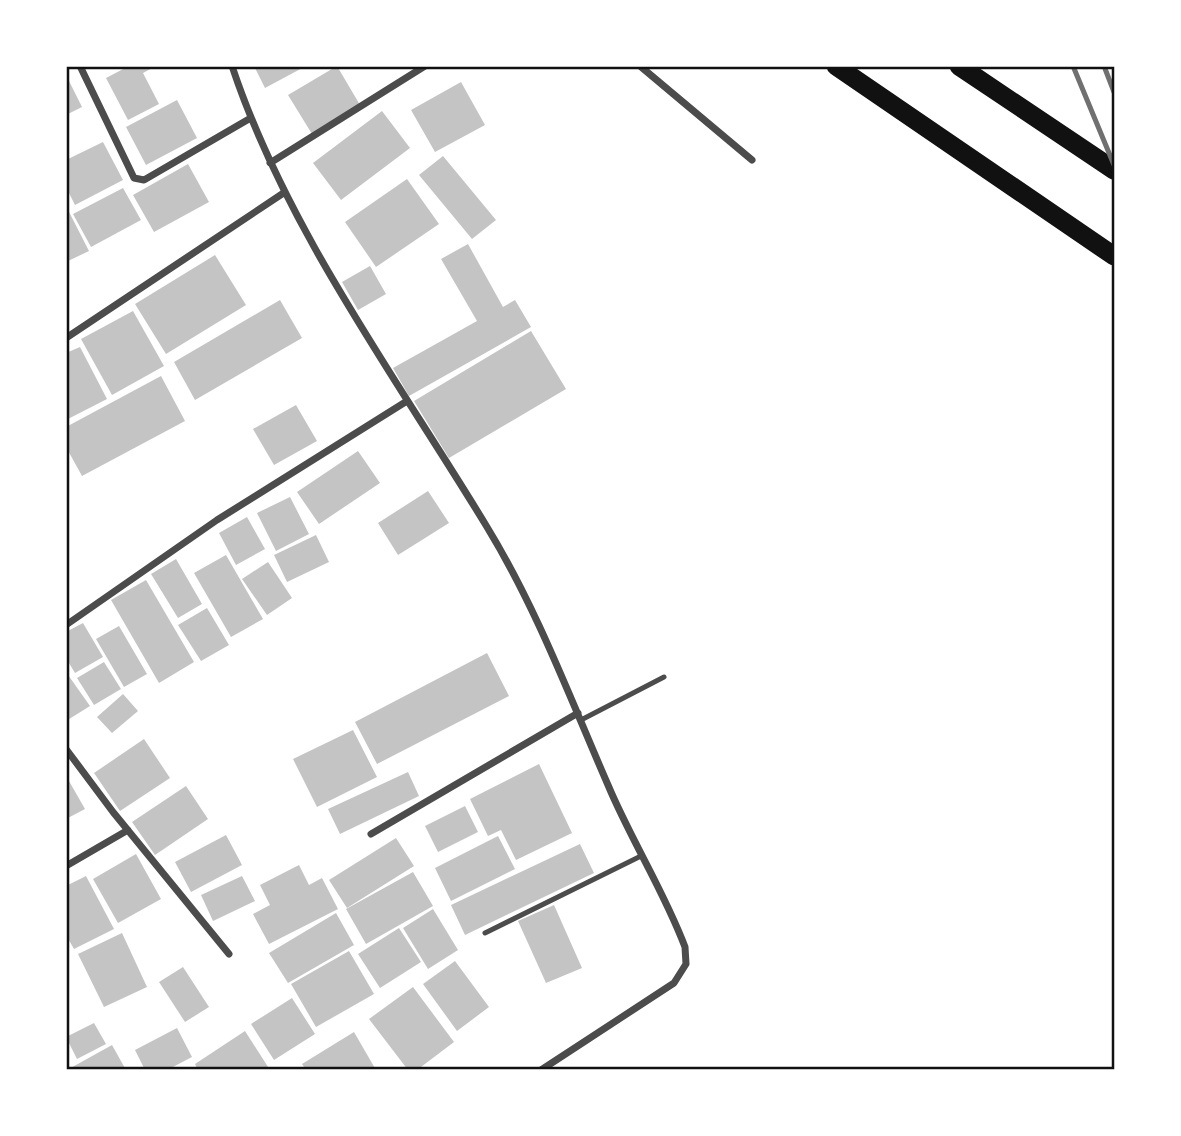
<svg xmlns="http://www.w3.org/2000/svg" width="1181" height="1136" font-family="'Exo 2',sans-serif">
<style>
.building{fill:#c4c4c4}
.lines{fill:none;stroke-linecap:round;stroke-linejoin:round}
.service{stroke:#4c4c4c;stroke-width:5}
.minor{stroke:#4c4c4c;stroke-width:7}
.trunk{stroke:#111;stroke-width:19}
.rail{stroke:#707070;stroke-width:5}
.neatline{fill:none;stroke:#111;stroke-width:2.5}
</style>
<rect width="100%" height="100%" fill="#fff"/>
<!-- building -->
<path class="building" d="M 129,66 L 156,66 L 143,73 L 159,104 L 128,120 L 106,78 Z
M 254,66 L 306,66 L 265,88 Z
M 337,66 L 360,105 L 312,134 L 288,95 Z
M 66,75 L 82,107 L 66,115 Z
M 461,82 L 485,125 L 435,152 L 411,110 Z
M 177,100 L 197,138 L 146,165 L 126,127 Z
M 382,111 L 410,148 L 341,200 L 313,163 Z
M 103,142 L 123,180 L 75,205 L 66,187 L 66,160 Z
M 443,156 L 496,220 L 472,239 L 419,175 Z
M 188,164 L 209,202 L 154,232 L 133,195 Z
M 407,179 L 439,224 L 376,267 L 345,222 Z
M 123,188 L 141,220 L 91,247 L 73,214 Z
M 66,206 L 89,251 L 66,262 Z
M 468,244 L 503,307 L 515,300 L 531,327 L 409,396 L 393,368 L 477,321 L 441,259 Z
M 215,255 L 246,305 L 166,354 L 135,304 Z
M 370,266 L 386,294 L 358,310 L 342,282 Z
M 280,300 L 302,338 L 195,400 L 174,362 Z
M 133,311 L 164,366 L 112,395 L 81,339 Z
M 531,331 L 566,389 L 449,458 L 414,401 Z
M 80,347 L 107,399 L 66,420 L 66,353 Z
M 161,376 L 185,421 L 82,476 L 66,447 L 66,427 Z
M 296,405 L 317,441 L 274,465 L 253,429 Z
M 358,451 L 380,483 L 319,524 L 297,492 Z
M 428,491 L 449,523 L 398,555 L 378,523 Z
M 290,497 L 309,534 L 276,551 L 257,513 Z
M 247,517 L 265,549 L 236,565 L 219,533 Z
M 316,535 L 329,562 L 287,582 L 274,555 Z
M 226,555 L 263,619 L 231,637 L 194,573 Z
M 176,559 L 202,604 L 178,618 L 151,574 Z
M 268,562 L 292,598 L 267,615 L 242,579 Z
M 146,580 L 194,662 L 159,683 L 111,600 Z
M 207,608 L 229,645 L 201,661 L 178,625 Z
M 83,623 L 103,657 L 75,673 L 66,658 L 66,632 Z
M 119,626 L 147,674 L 124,687 L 96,639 Z
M 487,653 L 509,696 L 377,764 L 355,722 Z
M 104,662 L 121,689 L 94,705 L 77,678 Z
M 66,672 L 90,706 L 66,721 Z
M 123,694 L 138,711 L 112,733 L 97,717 Z
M 353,730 L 377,777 L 317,807 L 293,759 Z
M 144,739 L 170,778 L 120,811 L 94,773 Z
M 539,764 L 572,833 L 516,860 L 501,830 L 488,836 L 470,799 Z
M 408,772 L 419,796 L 340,834 L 328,809 Z
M 69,781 L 85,809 L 66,819 L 66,783 Z
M 186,786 L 208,819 L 155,855 L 132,822 Z
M 465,806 L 478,832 L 438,852 L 425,826 Z
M 226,835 L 242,865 L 191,892 L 175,862 Z
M 498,836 L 515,869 L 451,901 L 435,868 Z
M 396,838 L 414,866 L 347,908 L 329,880 Z
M 580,844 L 594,873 L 465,935 L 451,905 Z
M 136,854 L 161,899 L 118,923 L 93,879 Z
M 299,865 L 309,885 L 322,878 L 338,909 L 269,944 L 253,914 L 270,905 L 260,885 Z
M 413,872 L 433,906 L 366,944 L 346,909 Z
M 86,876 L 114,929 L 74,949 L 66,935 L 66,886 Z
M 242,876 L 255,901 L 213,921 L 201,895 Z
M 554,905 L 582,968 L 546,983 L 518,921 Z
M 433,909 L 458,950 L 428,969 L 403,928 Z
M 336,913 L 354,945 L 288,983 L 269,953 Z
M 399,928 L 421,962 L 380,988 L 358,954 Z
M 122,933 L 147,987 L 104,1007 L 78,954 Z
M 349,951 L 374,994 L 316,1027 L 291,984 Z
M 455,961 L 489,1007 L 457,1031 L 423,984 Z
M 183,967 L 209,1007 L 185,1022 L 159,982 Z
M 413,987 L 454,1042 L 417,1070 L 408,1070 L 369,1019 Z
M 292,998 L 315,1034 L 274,1060 L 251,1024 Z
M 94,1023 L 106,1044 L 77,1059 L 66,1037 Z
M 177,1028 L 192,1057 L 167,1070 L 145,1070 L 135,1050 Z
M 245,1031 L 270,1070 L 198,1070 L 195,1064 Z
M 354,1032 L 376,1070 L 306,1070 L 302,1064 Z
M 112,1045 L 126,1070 L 67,1070 Z"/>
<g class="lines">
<!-- service -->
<path class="service" d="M 581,720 L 664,677
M 485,933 L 641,856"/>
<!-- minor -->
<path class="minor" d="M 80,66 L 134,178 L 144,180 L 249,119
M 232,66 C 286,229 398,380 487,527 C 537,609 570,698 608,785 C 631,840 664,891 685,947 L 686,964 L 674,983 L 541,1070
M 640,66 L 752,160
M 270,163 L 425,66
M 66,338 L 285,192
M 66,625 L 217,520 L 407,401
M 66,749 L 113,812 L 229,954
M 371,834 L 578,713
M 66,866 L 128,830"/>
<!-- trunk -->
<path class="trunk" d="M 836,66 L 1114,256
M 959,66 L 1114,170"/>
<!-- rail -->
<path class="rail" d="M 1073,66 L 1114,165
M 1104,66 L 1114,92"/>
</g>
<!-- border -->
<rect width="1181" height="1136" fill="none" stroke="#ffffff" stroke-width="136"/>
<rect x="68" y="68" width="1045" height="1000" class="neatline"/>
</svg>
